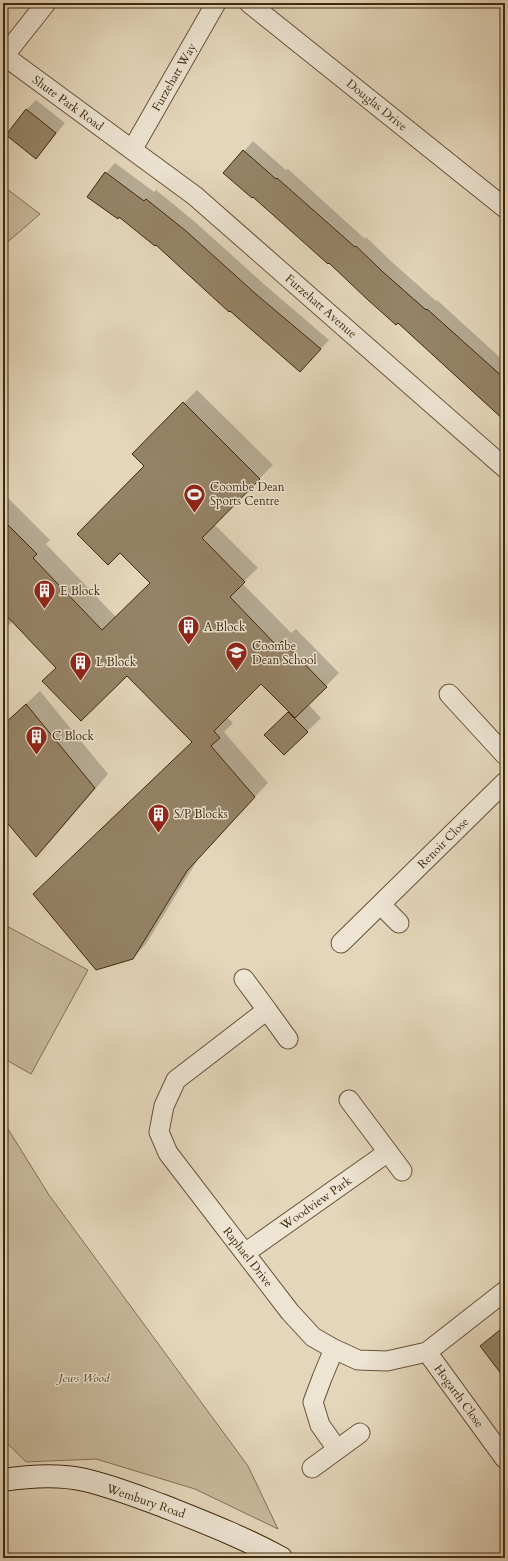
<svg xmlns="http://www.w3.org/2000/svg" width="508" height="1561" font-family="Cardo,serif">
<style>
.green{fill:#c8b99d;stroke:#847154}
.shadow{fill:#0003}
.building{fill:#958367;stroke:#3f290c}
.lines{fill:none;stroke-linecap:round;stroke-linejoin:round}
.street-casing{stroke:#685438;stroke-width:21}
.secondary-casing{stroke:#3f290c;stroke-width:24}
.street{stroke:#ede4d3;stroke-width:19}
.secondary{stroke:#ede4d3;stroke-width:22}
.labels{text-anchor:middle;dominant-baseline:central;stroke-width:3;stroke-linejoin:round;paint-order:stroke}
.street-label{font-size:12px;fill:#3f290c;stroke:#ede4d3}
.poi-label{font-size:12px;fill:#3f290c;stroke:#ede4d3;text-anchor:start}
.park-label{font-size:12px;font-style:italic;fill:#5a4629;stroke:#ede4d3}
</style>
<rect width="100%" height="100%" fill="#e4d6bb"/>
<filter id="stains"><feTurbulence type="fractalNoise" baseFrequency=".005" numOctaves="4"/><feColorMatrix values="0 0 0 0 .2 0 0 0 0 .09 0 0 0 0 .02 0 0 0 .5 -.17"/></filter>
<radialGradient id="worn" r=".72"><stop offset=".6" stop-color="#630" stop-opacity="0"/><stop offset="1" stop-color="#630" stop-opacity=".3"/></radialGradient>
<!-- green -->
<path class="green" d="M 3,186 L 40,214 L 3,246 Z
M 3,924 L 88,970 L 31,1074 L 3,1058 Z
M 3,1121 L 49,1195 L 248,1466 L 278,1529 L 195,1489 L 96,1459 L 26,1462 L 3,1439 Z"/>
<!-- shadow -->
<path class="shadow" d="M 36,100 L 65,123 L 45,148 L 36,157 L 26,110 Z
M 253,141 L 286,170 L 288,169 L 365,239 L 366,237 L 393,263 L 436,301 L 437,300 L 505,362 L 505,420 L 329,261 L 225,173 Z
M 115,163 L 154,192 L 156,190 L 195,222 L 266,286 L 329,340 L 300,371 L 157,244 L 120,216 L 89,196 L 106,173 Z
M 197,390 L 273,465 L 214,524 L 258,568 L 242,583 L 291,633 L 296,629 L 339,673 L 308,704 L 321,718 L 284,754 L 266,735 L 290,711 L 261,682 L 227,717 L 233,723 L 224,732 L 268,783 L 200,856 L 146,944 L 133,958 L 34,894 L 193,742 L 127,675 L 57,667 L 13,621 L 3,630 L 3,493 L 50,540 L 46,544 L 116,617 L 151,583 L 146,466 L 133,454 Z
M 40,691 L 108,774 L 50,842 L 36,855 L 3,816 L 3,725 Z
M 505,1325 L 505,1360 L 481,1346 Z"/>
<!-- building -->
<path class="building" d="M 26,109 L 56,133 L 36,159 L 6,135 Z
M 243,150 L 276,179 L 277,178 L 355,247 L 356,246 L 383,272 L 426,310 L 427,309 L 505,379 L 505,421 L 398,323 L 396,325 L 368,300 L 329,263 L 328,264 L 253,197 L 252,198 L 223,173 Z
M 105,172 L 144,201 L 146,199 L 186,231 L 257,295 L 321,349 L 300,372 L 230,311 L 229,312 L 156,245 L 155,246 L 119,217 L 118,219 L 87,197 Z
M 183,402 L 260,479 L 202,538 L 245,582 L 230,597 L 277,646 L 282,641 L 327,687 L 295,718 L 261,684 L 214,731 L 220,738 L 211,746 L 255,797 L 187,871 L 133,959 L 96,970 L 33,894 L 192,742 L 127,676 L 81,721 L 42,681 L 56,668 L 3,612 L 3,520 L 37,554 L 33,558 L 102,630 L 150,583 L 120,553 L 108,565 L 77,534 L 144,466 L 132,454 Z
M 26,704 L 95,788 L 36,857 L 3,818 L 3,725 Z
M 288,712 L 308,732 L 284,755 L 264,735 Z
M 505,1326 L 505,1379 L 480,1346 Z"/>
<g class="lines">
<defs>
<path id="street" d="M 249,3 L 505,208
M 3,55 L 195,196 L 505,468
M 4,56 L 46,3
M 132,150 L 216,3
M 449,694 L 505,755
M 381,905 L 399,923
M 341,943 L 505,782
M 244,979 L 267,1010 L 176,1080 L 164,1106 L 159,1132 L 168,1153 L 290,1312 L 313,1337 L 334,1349 L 358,1360 L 387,1361 L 427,1352 L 505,1291
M 267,1010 L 288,1039
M 388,1152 L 402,1171
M 245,1253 L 388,1152 L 349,1100
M 334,1349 L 322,1378 L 313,1402 L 320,1425 L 337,1449
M 427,1352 L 505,1459
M 312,1468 L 360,1433"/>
<path id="secondary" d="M 3,1480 C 29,1476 59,1474 85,1480 C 111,1486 136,1496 161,1505 C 201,1521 243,1537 281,1558"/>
</defs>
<!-- street casing -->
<use href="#street" class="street-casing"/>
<!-- secondary casing -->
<use href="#secondary" class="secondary-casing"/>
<!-- street -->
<use href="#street" class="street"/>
<!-- secondary -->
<use href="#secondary" class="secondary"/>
</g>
<!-- icons -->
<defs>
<symbol id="stadium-pin" viewBox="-11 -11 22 30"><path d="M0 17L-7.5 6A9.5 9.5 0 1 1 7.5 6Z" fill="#8f2418" stroke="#ede4d3"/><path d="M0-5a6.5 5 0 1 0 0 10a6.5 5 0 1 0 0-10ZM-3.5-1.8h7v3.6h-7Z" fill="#fff"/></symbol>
<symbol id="building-pin" viewBox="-11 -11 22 30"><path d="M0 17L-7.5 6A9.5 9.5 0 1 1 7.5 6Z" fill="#8f2418" stroke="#ede4d3"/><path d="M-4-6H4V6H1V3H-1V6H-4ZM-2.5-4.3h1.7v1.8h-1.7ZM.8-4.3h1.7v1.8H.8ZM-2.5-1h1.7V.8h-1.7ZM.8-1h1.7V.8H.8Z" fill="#fff"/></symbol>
<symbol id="school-pin" viewBox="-11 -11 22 30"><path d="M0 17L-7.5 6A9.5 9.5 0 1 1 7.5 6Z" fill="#8f2418" stroke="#ede4d3"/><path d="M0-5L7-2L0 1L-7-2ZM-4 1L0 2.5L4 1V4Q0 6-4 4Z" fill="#fff"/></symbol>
</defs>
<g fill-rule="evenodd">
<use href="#stadium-pin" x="182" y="482" width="25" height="34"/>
<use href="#building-pin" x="32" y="578" width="25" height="34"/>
<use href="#building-pin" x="176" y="614" width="25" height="34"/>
<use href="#school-pin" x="224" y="640" width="25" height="34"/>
<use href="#building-pin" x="68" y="650" width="25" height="34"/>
<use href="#building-pin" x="24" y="724" width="25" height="34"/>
<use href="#building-pin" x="146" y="802" width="25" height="34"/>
</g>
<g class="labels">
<!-- street labels -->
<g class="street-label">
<text transform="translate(174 77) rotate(-60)">Furzehatt Way</text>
<text transform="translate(68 103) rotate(36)">Shute Park Road</text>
<text transform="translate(377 105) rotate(39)">Douglas Drive</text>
<text transform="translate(321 306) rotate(41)">Furzehatt Avenue</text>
<text transform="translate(443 843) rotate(-45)">Renoir Close</text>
<text transform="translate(316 1203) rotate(-35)">Woodview Park</text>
<text transform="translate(248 1257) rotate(52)">Raphael Drive</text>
<text transform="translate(459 1396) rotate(54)">Hogarth Close</text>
<text transform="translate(146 1501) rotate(19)">Wembury Road</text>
</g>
<!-- poi labels -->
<g class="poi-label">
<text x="210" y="487">Coombe Dean<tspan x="210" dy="14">Sports Centre</tspan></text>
<text x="60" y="591">E Block</text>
<text x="204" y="627">A Block</text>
<text x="252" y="646">Coombe<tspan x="252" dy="14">Dean School</tspan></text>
<text x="96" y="662">L Block</text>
<text x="52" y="736">C Block</text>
<text x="174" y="814">S/P Blocks</text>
</g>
<!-- park labels -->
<g class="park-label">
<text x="84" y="1378">Jews Wood</text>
</g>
</g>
<!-- margin -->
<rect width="508" height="1561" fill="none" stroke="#e4d6bb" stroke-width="16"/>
<rect x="4" y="4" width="500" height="1553" fill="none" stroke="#3f290c" stroke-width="2"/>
<rect x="8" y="8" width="492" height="1545" fill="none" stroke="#3f290c"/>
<rect width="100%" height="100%" filter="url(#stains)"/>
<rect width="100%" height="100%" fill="url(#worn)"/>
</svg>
